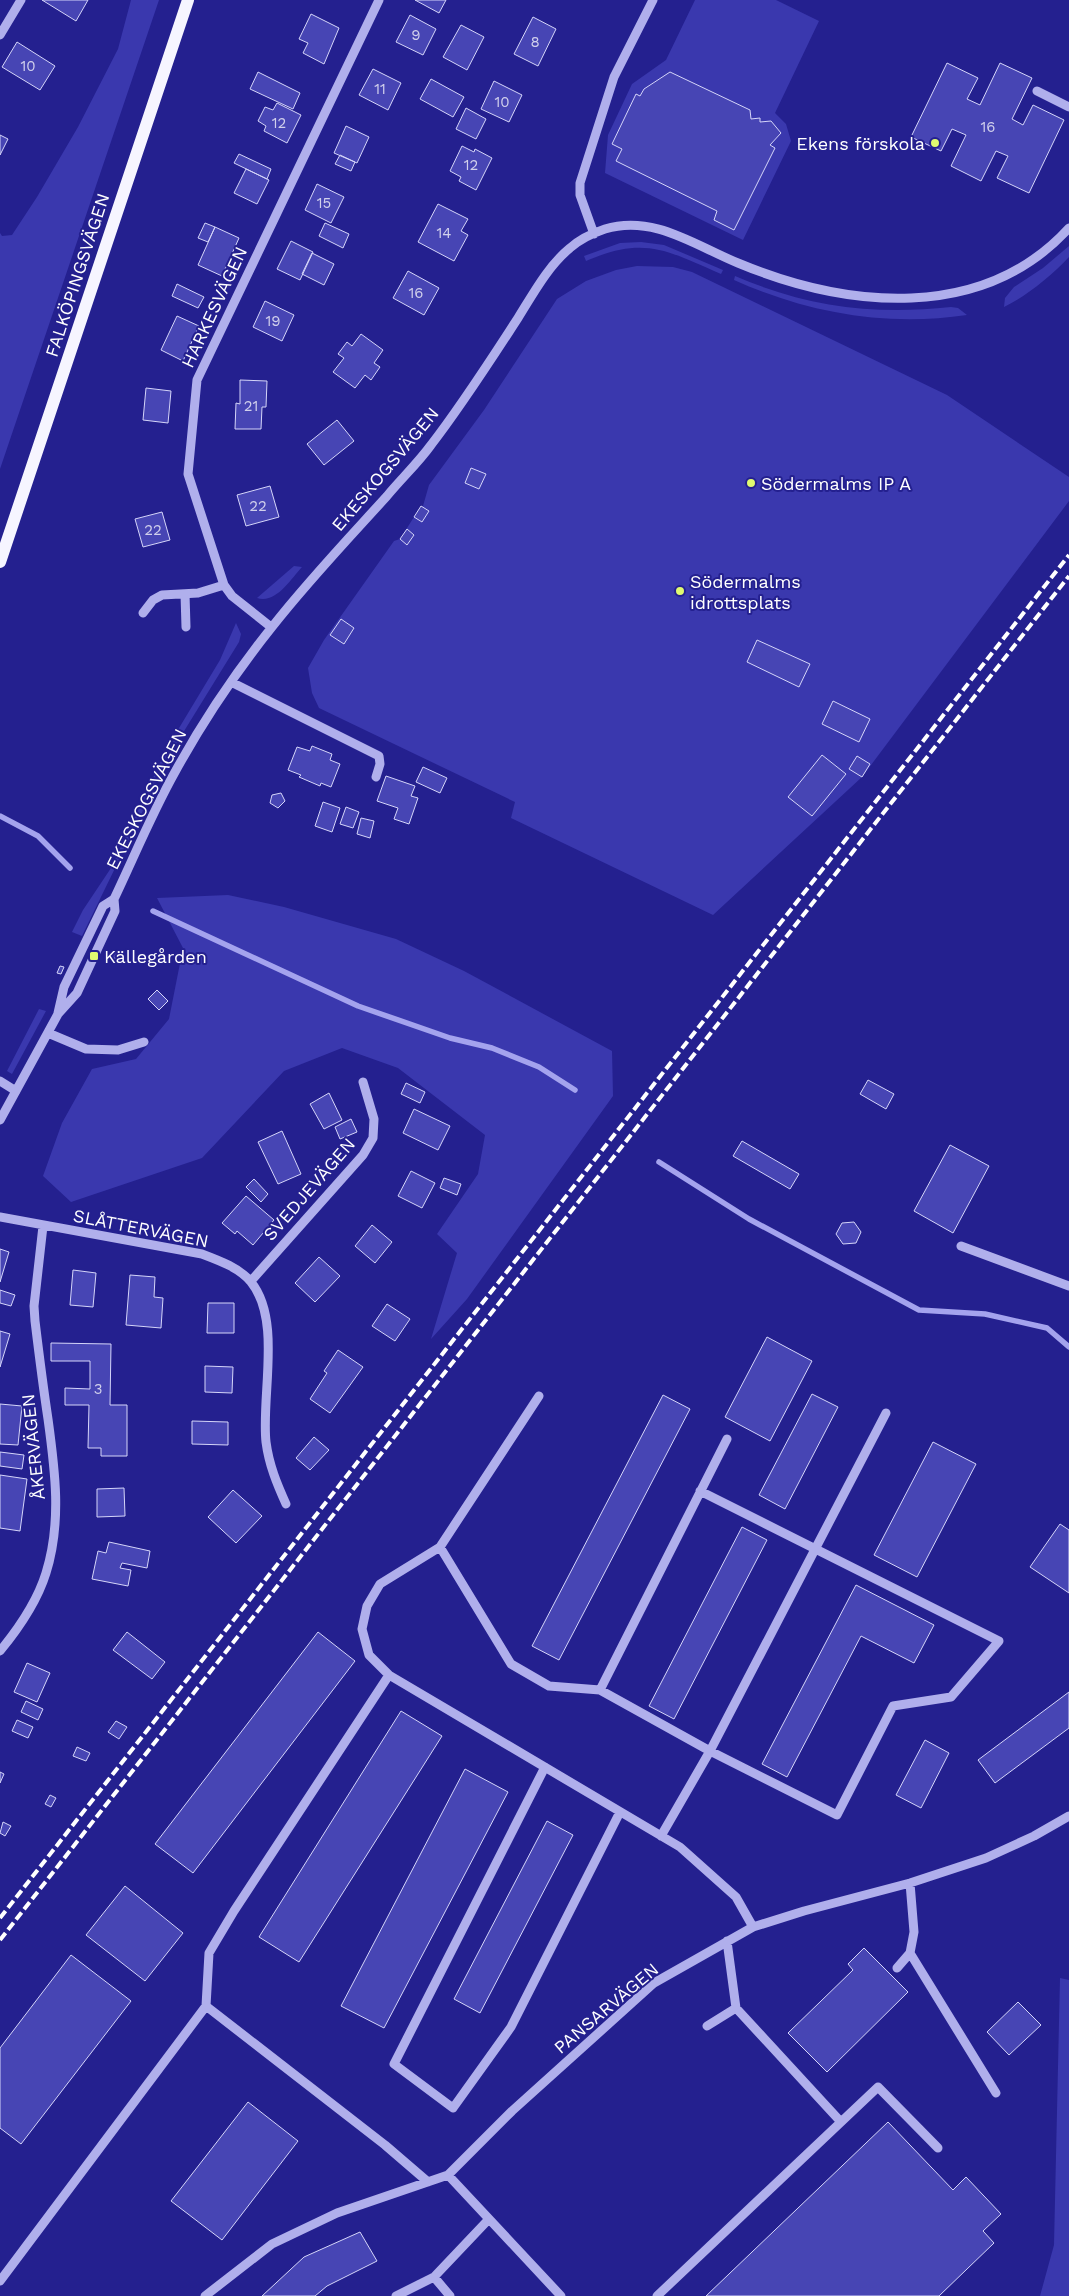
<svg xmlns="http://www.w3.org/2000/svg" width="1069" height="2296" font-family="'Work Sans',sans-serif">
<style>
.green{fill:#3a38ae}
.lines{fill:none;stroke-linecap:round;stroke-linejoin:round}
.stream{stroke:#a4a3ee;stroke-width:5.5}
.building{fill:#4745b4;stroke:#d5d5f9}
.minor{stroke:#b0afec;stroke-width:9}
.major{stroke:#f6f5ff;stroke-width:12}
.rail{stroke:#fff;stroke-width:4;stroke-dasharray:9 4;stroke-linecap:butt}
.poi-dot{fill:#e0fa70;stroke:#24208f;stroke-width:2}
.labels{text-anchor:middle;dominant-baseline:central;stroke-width:4;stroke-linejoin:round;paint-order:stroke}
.number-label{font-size:15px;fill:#d1d0ec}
.poi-label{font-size:18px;fill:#fff;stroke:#24208f;text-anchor:start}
.street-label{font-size:18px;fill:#fff;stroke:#24208f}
</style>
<rect width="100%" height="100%" fill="#24208f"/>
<!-- green -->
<path class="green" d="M 131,0 L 159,0 L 0,469 L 0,233 L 2,236 L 12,235 L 37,197 L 78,127 L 118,49 Z
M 695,0 L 776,0 L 819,21 L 775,113 L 786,124 L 791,141 L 743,240 L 605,173 L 608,135 L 632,84 L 666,60 Z
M 641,242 L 664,245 L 723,270 L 721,274 C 666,250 644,236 586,261 L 584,256 L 620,243 Z
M 1069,246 L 1069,257 C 1050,277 1028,295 1004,307 L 1005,298 L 1014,287 L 1043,268 Z
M 637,266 L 673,267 L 692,272 L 947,395 L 1069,477 L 1069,501 L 862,777 L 713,915 L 511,818 L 515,802 L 319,708 L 312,693 L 308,668 L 324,640 L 394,541 L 400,539 L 421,506 L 423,506 L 429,485 L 484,410 L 557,299 L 586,281 L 616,270 Z
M 735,276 C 807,307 873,315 951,307 L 958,308 L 967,315 C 886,327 808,313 734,280 Z
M 294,566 L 302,567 C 290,580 276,604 257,598 Z
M 236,623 L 241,634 L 239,642 L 173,749 L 82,936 L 72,932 L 83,910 L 111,868 L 167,748 L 220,660 Z
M 228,895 L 284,907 L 396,939 L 464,971 L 612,1051 L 613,1096 L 467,1299 L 431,1339 L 457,1253 L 437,1234 L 478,1174 L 485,1135 L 398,1068 L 342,1048 L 284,1071 L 202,1158 L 71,1202 L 43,1176 L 62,1123 L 92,1069 L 136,1059 L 169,1019 L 183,948 L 157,898 Z
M 39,1009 L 46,1011 L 12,1074 L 7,1071 Z
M 1060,1978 L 1069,1980 L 1069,2296 L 1040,2296 L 1054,2245 Z"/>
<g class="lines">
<!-- stream -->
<path class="stream" d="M 0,816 L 38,836 L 70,868
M 153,911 L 358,1006 L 450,1038 L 492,1048 L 539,1067 L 575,1090
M 659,1162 L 749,1219 L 919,1310 L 985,1314 L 1047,1328 L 1069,1347"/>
</g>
<!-- building -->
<path class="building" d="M 42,0 L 88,0 L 76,21 Z
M 415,0 L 446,0 L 439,13 Z
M 311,14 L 339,28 L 324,64 L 303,53 L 308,43 L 299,39 Z
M 410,15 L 436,29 L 423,55 L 396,42 Z
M 533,17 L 556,29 L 538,66 L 514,54 Z
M 461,25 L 484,37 L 467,70 L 443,57 Z
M 17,42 L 55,66 L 40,90 L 2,67 Z
M 947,63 L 978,78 L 967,99 L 980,105 L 1000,63 L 1032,78 L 1012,119 L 1023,125 L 1033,105 L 1064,120 L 1029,193 L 997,178 L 1008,156 L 996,151 L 981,181 L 951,166 L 966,135 L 952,129 L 941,151 L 911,137 Z
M 373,69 L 401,83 L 388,110 L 359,95 Z
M 258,72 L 300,93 L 293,109 L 250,89 Z
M 670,72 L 750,110 L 751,119 L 760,118 L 760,122 L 771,121 L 781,133 L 770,145 L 775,148 L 734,230 L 714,220 L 717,211 L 616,161 L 622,149 L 612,144 L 636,94 L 640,96 L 644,89 Z
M 431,79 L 464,97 L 453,117 L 420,99 Z
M 494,81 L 522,95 L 509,122 L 481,109 Z
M 277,103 L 301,115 L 287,143 L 264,131 L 266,126 L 258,121 L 265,107 L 273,110 Z
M 466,108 L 486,119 L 476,139 L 456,129 Z
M 346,126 L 369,137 L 357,163 L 334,153 Z
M 0,135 L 8,139 L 0,155 Z
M 462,146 L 474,152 L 475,149 L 492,158 L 476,190 L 459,181 L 461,177 L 450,171 Z
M 239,154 L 271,169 L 267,179 L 234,163 Z
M 340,155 L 355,162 L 351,171 L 335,164 Z
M 246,169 L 269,180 L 257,204 L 234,193 Z
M 317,184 L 344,197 L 331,223 L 305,210 Z
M 438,204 L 468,219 L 461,231 L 468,235 L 454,261 L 418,242 Z
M 205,223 L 215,227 L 208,242 L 198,238 Z
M 325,223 L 349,234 L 343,248 L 319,236 Z
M 215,227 L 239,238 L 222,276 L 198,265 Z
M 291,241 L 313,252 L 300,280 L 277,269 Z
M 312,253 L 334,264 L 324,285 L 302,274 Z
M 408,271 L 439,288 L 424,315 L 393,298 Z
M 177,284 L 204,297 L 198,308 L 172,296 Z
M 265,301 L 294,315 L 282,341 L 253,327 Z
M 177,316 L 199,326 L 183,361 L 161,350 Z
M 361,334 L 383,350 L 374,363 L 380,367 L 371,380 L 365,375 L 355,388 L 333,372 L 344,358 L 338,354 L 347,342 L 352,346 Z
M 240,380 L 267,381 L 266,407 L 262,407 L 261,429 L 235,429 L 236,403 L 240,404 Z
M 146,388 L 171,391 L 168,423 L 143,420 Z
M 337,420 L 354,441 L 324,465 L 307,444 Z
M 471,468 L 486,474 L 479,489 L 465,483 Z
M 270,486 L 279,517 L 246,526 L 237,495 Z
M 421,506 L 429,511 L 422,522 L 414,517 Z
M 162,512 L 170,540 L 143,547 L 135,519 Z
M 407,529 L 414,535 L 407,545 L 400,539 Z
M 341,619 L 354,628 L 344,644 L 330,635 Z
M 757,640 L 810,664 L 799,687 L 747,662 Z
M 833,701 L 870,719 L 859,742 L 822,724 Z
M 312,746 L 332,754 L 330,760 L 340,764 L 331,787 L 321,783 L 320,786 L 299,777 L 301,775 L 288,770 L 297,747 L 310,751 Z
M 822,755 L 846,774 L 812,816 L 788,797 Z
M 857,756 L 870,764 L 862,777 L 849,769 Z
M 423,767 L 447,778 L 440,793 L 416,782 Z
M 386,776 L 415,786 L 411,796 L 418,798 L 409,824 L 394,819 L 398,808 L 377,801 Z
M 281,793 L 285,801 L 278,808 L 270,803 L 272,795 Z
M 323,802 L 340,808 L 332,832 L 315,826 Z
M 346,807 L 359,812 L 353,828 L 340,824 Z
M 361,818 L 374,821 L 370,838 L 357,834 Z
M 114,951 L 119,953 L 116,959 L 112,957 Z
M 60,966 L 64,967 L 61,974 L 57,973 Z
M 157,990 L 168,1001 L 159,1010 L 148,999 Z
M 868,1080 L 894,1094 L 886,1109 L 860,1094 Z
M 406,1083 L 425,1092 L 420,1103 L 401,1094 Z
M 329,1093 L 342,1120 L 324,1129 L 310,1104 Z
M 414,1109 L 450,1126 L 438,1150 L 403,1133 Z
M 351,1119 L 357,1132 L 340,1139 L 335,1127 Z
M 282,1131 L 301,1174 L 278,1184 L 258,1142 Z
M 742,1141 L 799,1174 L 790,1189 L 733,1156 Z
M 950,1145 L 989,1166 L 953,1233 L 914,1211 Z
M 411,1171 L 435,1183 L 422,1208 L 398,1196 Z
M 444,1178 L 461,1184 L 457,1195 L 440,1188 Z
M 254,1179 L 268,1194 L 261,1202 L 246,1187 Z
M 246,1196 L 274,1220 L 253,1245 L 237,1231 L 235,1234 L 222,1223 Z
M 854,1222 L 861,1232 L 856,1243 L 843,1244 L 836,1234 L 842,1223 Z
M 372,1225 L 392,1242 L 375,1263 L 355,1246 Z
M 0,1249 L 9,1252 L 0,1282 Z
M 319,1257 L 340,1276 L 315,1302 L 295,1283 Z
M 73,1270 L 96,1273 L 93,1307 L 70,1305 Z
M 130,1275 L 155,1277 L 154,1297 L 163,1298 L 161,1328 L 126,1325 Z
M 0,1290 L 15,1295 L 11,1306 L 0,1303 Z
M 208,1303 L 234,1303 L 234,1333 L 207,1333 Z
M 387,1304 L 410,1319 L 395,1341 L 372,1326 Z
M 0,1331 L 10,1334 L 0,1367 Z
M 767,1337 L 812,1361 L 770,1441 L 725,1417 Z
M 51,1343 L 111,1344 L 110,1405 L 127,1405 L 127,1456 L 101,1456 L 101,1448 L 88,1448 L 89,1405 L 65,1405 L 65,1388 L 90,1389 L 90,1361 L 51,1361 Z
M 338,1350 L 363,1367 L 330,1413 L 310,1399 L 327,1373 L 324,1371 Z
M 205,1366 L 233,1367 L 232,1393 L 205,1392 Z
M 812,1394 L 838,1407 L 785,1509 L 759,1495 Z
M 663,1395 L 690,1409 L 559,1660 L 532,1646 Z
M 0,1404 L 22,1406 L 18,1445 L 0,1444 Z
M 192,1421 L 228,1422 L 228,1445 L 192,1444 Z
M 314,1437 L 329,1450 L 310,1470 L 296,1458 Z
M 933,1442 L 976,1464 L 917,1577 L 874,1555 Z
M 0,1452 L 24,1455 L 22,1469 L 0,1466 Z
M 0,1475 L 27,1479 L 20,1531 L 0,1528 Z
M 124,1488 L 125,1516 L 97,1517 L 97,1489 Z
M 233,1490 L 262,1516 L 236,1543 L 208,1517 Z
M 1060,1524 L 1069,1530 L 1069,1593 L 1030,1567 Z
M 742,1527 L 767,1540 L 674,1719 L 649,1706 Z
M 109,1542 L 150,1551 L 147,1568 L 122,1563 L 120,1568 L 131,1570 L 128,1586 L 92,1579 L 98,1551 L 106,1553 Z
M 856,1585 L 934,1625 L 914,1663 L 861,1636 L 787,1777 L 762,1764 Z
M 127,1632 L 165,1662 L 152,1679 L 113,1650 Z
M 318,1632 L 355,1661 L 193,1873 L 155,1844 Z
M 27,1663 L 50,1673 L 37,1702 L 14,1692 Z
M 1069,1692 L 1069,1728 L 995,1783 L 978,1760 Z
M 26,1701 L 43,1709 L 38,1720 L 21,1712 Z
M 401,1711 L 442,1736 L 299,1962 L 259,1937 Z
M 17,1720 L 33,1727 L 28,1738 L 12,1731 Z
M 116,1721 L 127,1727 L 119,1739 L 108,1732 Z
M 925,1740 L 949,1753 L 921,1808 L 896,1795 Z
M 77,1747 L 90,1753 L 86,1761 L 73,1756 Z
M 465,1769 L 508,1792 L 384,2028 L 341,2006 Z
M 0,1772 L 4,1774 L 0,1783 Z
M 50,1795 L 56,1798 L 51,1807 L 45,1804 Z
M 547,1821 L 573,1835 L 480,2013 L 454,1999 Z
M 3,1822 L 11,1826 L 5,1836 L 0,1833 Z
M 125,1886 L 183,1933 L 145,1981 L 86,1935 Z
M 864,1948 L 908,1992 L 827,2072 L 788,2033 L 853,1970 L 848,1964 Z
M 71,1955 L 131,2001 L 21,2144 L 0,2128 L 0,2048 Z
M 1018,2002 L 1041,2025 L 1009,2055 L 987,2032 Z
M 248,2102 L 298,2141 L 222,2240 L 171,2201 Z
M 888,2122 L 953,2190 L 966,2177 L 1001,2214 L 983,2231 L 994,2243 L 939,2296 L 706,2296 Z
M 360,2232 L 377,2261 L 327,2286 L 315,2296 L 262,2296 L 304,2257 Z"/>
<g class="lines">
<!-- minor -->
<path class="minor" d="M 0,35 L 21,0
M 1037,91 L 1069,107
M 594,234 L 580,195 L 580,183 L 614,77 L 653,0
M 185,594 L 186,627
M 143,613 L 153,600 L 162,595 L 198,593 L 224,585
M 271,627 L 232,596 L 224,585 L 188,474 L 197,380 L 379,0
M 231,682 L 379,756 L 380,764 L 376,777
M 58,1013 L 64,987 L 103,906 L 114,899
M 48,1033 L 86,1049 L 118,1050 L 144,1042
M 0,1081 L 16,1091
M 0,1120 L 58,1014 L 77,993 L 115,911 L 114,899 C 134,857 152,813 175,772 C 203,721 236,672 272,627 C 308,581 348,539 387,496 C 401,479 418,463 431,445 C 462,405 490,361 518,318 C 533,294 548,266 570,248 C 579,240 593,233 605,229 C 653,214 696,246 738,263 C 846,308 982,323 1069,228
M 0,1217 L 202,1254 C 218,1260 240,1268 251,1282 C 282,1320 261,1396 266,1442 C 269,1465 277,1484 286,1504
M 961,1246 L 1069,1286
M 251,1281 L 363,1155 L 373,1138 L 374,1119 L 363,1082
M 440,1547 L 511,1664 L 549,1686 L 600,1690 L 710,1751 L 837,1815 L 893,1706 L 951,1697 L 999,1641 L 700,1491
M 0,1651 C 19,1628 37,1602 46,1573 C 62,1522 55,1470 48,1419 C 43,1386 39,1354 35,1321 L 34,1306 L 43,1226
M 389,1675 L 369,1655 L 362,1629 L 367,1606 L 380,1584 L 440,1547 L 539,1396
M 600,1690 L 727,1439
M 545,1767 L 394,2064 L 453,2108 L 511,2027 L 620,1812
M 661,1836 L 710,1751 L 886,1413
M 727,1941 L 736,2008 L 841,2122
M 910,1953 L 996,2093
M 897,1968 L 910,1953 L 914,1932 L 910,1883
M 206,2006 L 209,1953 L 234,1911 L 389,1675 L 680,1847 L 736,1897 L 753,1927
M 707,2026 L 736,2008
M 448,2175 L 561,2296
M 434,2277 L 450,2296
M 0,2281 L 206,2006 L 385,2145 L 428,2182
M 205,2296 L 272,2244 L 337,2213 L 448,2175 L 512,2111 L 654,1983 L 753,1927 L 804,1911 L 910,1883 L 986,1858 L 1034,1836 L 1069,1816
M 396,2296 L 434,2277 L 489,2219
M 657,2296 L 878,2087 L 938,2148"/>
<!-- major -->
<path class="major" d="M 0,562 L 188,0"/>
<!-- rail -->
<path class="rail" d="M 0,1918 L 1069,555
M 0,1940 L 1069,576"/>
</g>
<!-- markers -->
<g class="poi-dot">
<circle cx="935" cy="143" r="5"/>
<circle cx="751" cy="483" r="5"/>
<circle cx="680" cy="591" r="5"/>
<rect x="89" y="951" width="10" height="10" rx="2.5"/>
</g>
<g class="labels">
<!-- number labels -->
<g class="number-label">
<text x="416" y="35">9</text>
<text x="535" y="42">8</text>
<text x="28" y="66">10</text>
<text x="380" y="89">11</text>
<text x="502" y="102">10</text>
<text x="279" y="123">12</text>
<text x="988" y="127">16</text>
<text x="471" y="165">12</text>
<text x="324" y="203">15</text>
<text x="444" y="233">14</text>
<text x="416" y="293">16</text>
<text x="273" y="321">19</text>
<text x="251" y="406">21</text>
<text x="258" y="506">22</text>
<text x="153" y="530">22</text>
<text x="98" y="1389">3</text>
</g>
<!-- poi labels -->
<g class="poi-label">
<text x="925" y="143" text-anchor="end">Ekens förskola</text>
<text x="761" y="483">Södermalms IP A</text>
<text x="690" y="581">Södermalms<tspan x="690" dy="21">idrottsplats</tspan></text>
<text x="104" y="956">Källegården</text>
</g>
<!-- street labels -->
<g class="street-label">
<text transform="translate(77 275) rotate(-72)">FALKÖPINGSVÄGEN</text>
<text transform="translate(214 307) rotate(-65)">HARKESVÄGEN</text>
<text transform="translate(385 469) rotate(-50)">EKESKOGSVÄGEN</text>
<text transform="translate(146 799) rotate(-63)">EKESKOGSVÄGEN</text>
<text transform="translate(309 1189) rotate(-49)">SVEDJEVÄGEN</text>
<text transform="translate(141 1228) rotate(11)">SLÅTTERVÄGEN</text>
<text transform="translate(33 1447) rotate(-96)">ÅKERVÄGEN</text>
<text transform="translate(606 2008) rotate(-40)">PANSARVÄGEN</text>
</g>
</g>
</svg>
